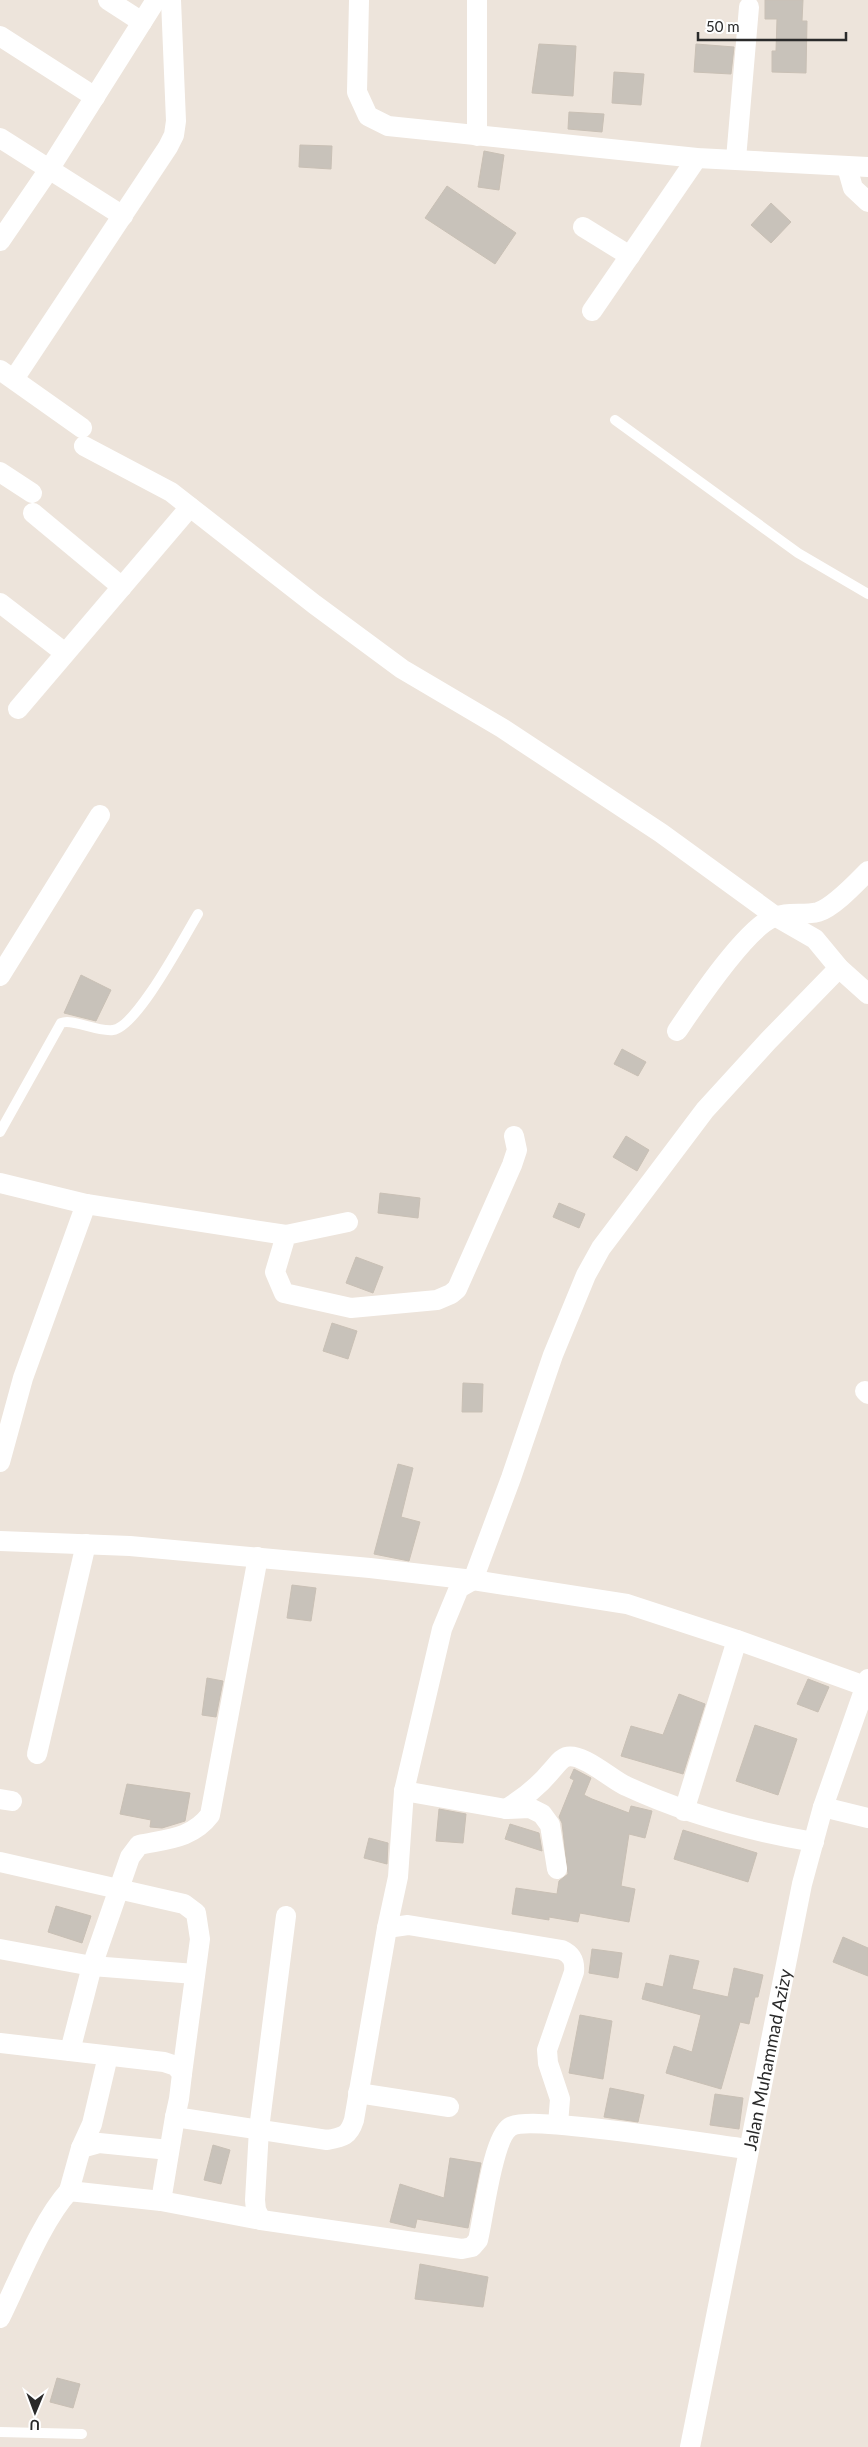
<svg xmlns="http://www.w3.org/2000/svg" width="868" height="2447" font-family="Lato,sans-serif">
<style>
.building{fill:#c8c2ba;stroke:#c9c0b5}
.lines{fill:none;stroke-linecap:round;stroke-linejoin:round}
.lane{stroke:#fff;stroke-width:10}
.street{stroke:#fff;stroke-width:20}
.labels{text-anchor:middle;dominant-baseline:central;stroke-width:4;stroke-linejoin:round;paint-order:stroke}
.street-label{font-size:18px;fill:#2a2a2a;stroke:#fff}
</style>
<rect width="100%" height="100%" fill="#ede4db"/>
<!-- building -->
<path class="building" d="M 765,0 L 803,0 L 802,21 L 807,21 L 806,73 L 772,72 L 772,51 L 776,51 L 777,19 L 765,19 Z
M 539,44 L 576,46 L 573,96 L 532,93 Z
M 696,44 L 734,47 L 731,74 L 694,72 Z
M 614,72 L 644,74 L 641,105 L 612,103 Z
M 569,112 L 604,114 L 602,132 L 568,129 Z
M 300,145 L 332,146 L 331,169 L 299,167 Z
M 484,151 L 504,155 L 499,190 L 478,187 Z
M 447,186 L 516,233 L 495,264 L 425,218 Z
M 771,203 L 791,222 L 771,243 L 751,225 Z
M 81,975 L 111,990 L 96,1021 L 64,1013 Z
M 622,1049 L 646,1062 L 638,1076 L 614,1064 Z
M 626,1136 L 649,1150 L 637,1171 L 613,1157 Z
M 380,1193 L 420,1198 L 418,1218 L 378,1213 Z
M 559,1203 L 585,1214 L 579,1228 L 553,1217 Z
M 356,1257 L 383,1267 L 373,1293 L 346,1283 Z
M 332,1323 L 357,1331 L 348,1359 L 323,1351 Z
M 463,1383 L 483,1384 L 482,1412 L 462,1412 Z
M 398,1464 L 413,1468 L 401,1517 L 420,1522 L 409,1561 L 374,1554 Z
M 292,1585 L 316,1588 L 311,1621 L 287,1618 Z
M 207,1678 L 223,1681 L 216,1717 L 202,1715 Z
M 808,1679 L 829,1687 L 818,1712 L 797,1704 Z
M 679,1694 L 705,1704 L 683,1774 L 621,1756 L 631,1726 L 663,1735 Z
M 755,1725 L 797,1739 L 778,1795 L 736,1781 Z
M 574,1769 L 591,1778 L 584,1795 L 592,1799 L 629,1813 L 631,1806 L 652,1811 L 645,1838 L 629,1834 L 621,1886 L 635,1889 L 629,1922 L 580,1913 L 578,1922 L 549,1917 L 549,1920 L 512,1914 L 516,1888 L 557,1894 L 559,1881 L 568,1874 L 562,1823 L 559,1817 L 574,1780 L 570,1778 Z
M 127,1784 L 190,1793 L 185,1821 L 162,1828 L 150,1827 L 151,1820 L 120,1814 Z
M 439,1809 L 466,1814 L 463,1843 L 436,1841 Z
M 510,1824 L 539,1833 L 542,1851 L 505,1839 Z
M 683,1830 L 757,1853 L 748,1882 L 674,1859 Z
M 369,1838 L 388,1843 L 387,1864 L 364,1858 Z
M 56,1906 L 91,1916 L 82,1943 L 48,1932 Z
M 843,1937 L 868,1948 L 868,1976 L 833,1962 Z
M 592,1949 L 622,1953 L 618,1978 L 589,1973 Z
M 670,1955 L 699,1961 L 692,1989 L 728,1997 L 734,1968 L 763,1975 L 758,1997 L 755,1997 L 749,2024 L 740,2022 L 721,2089 L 666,2073 L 674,2046 L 692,2052 L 701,2015 L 642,1999 L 646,1983 L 663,1987 Z
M 580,2015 L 612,2021 L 603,2079 L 569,2073 Z
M 610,2088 L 644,2095 L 638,2122 L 604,2117 Z
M 715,2094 L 743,2098 L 739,2129 L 710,2125 Z
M 213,2145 L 230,2150 L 221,2184 L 204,2180 Z
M 450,2158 L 481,2163 L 468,2228 L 417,2219 L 415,2228 L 390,2222 L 400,2184 L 444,2198 Z
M 420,2264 L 488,2277 L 483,2307 L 415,2299 Z
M 57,2378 L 80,2384 L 73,2408 L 50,2402 Z"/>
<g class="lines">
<!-- lane -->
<path class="lane" d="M 615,420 L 798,553 L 868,594
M 0,1132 L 61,1023 C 72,1018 96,1032 113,1030 C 137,1027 184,937 198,914
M 0,2432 L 82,2434"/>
<!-- street -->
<g class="street">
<path d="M 108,0 L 142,22"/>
<path d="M 359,0 L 357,92 L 368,116 L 388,126 L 697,158 L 868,167"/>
<path d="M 0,36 L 95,97"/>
<path d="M 477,136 L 477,0"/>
<path d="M 0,138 L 123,216"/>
<path d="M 736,159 L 749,7"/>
<path d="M 847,167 L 853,188 L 868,202"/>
<path d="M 583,227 L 630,256"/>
<path d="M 0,241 L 50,168 L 156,0"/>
<path d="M 592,311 L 697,158"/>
<path d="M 0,370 L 82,428"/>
<path d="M 14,379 L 168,147 L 174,135 L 176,121 L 171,0"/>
<path d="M 84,446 L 171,492 L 314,604 L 402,669 L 502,728 L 661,833 L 775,916 L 815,939 L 839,968 L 868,994"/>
<path d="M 0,472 L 32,493"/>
<path d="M 33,513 L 122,587"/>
<path d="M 0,603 L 65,653"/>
<path d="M 18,709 L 190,507"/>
<path d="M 0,976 L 100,815"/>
<path d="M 677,1031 C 696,1003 744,931 772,918 C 786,911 804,916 818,912 C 834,907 856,883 868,871"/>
<path d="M 0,1183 L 86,1204 L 286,1235"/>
<path d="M 348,1222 L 286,1235 L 275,1272 L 284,1293 L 351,1308 L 437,1300 L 451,1294 L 457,1289 L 512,1165 L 517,1150 L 514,1136"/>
<path d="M 865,1391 L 868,1394"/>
<path d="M 0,1462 L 23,1378 L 86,1204"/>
<path d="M 0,1541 L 130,1546 L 370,1568 L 473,1580 L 627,1604 L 737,1640 L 865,1686"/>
<path d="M 37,1754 L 86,1544"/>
<path d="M 404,1791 L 506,1809 L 530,1808 L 542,1814 L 550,1825 L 557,1869"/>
<path d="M 0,1799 L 12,1801"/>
<path d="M 823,1807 L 868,1818"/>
<path d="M 506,1809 C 524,1798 539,1786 552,1770 C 556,1766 560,1759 566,1757 C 582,1752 612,1780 626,1786 C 686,1814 749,1831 814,1842"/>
<path d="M 684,1811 L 737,1640"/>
<path d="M 0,1862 L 184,1904 L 196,1913 L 200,1939 L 182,2074"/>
<path d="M 0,1949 L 92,1966 L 195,1974"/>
<path d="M 0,2043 L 164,2062 L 176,2066 L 182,2074 L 179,2099 L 175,2117 L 327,2140 C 343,2137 349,2136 354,2120 L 387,1928"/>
<path d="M 70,2051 L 92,1966 L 130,1857 L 139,1845 C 166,1839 192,1839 210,1815 L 258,1557"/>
<path d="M 358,2093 L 449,2107"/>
<path d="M 558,2124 L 560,2099 L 548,2063 L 547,2050 L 574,1972 C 575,1962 573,1955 562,1950 L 408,1925 L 387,1928 L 398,1877 L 404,1791 L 442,1629 L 459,1588 L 473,1580 L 511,1478 L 553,1355 L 586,1275 L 601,1248 L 705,1110 L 768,1041 L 839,968"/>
<path d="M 81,2148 L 99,2143 L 169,2150"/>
<path d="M 69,2191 L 81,2148 L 92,2124 L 108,2056"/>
<path d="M 161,2201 L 175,2117"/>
<path d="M 261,2220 L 256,2210 L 255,2200 L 259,2129 L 286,1916"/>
<path d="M 0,2318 C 19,2280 41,2222 69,2191 L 161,2201 L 261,2220 L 462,2249 L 472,2247 L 478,2240 C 484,2216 492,2139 510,2127 C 528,2114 714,2145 748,2149"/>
<path id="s1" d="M 690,2447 L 802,1884 L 823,1807 L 868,1679"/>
</g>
</g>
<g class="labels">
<!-- street labels -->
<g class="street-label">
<text stroke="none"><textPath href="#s1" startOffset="395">Jalan Muhammad Azizy</textPath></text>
</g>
</g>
<!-- north arrow -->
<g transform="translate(35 2412) rotate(181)" stroke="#ffffff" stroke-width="4" paint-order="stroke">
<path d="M0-4L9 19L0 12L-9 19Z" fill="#2a2a2a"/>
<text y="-8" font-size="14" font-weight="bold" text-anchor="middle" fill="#2a2a2a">U</text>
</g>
<!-- scale -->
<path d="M698 32v8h148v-8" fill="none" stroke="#2a2a2a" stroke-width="2.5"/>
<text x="706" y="32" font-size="15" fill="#2a2a2a" stroke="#ffffff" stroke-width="4" paint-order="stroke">50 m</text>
</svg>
